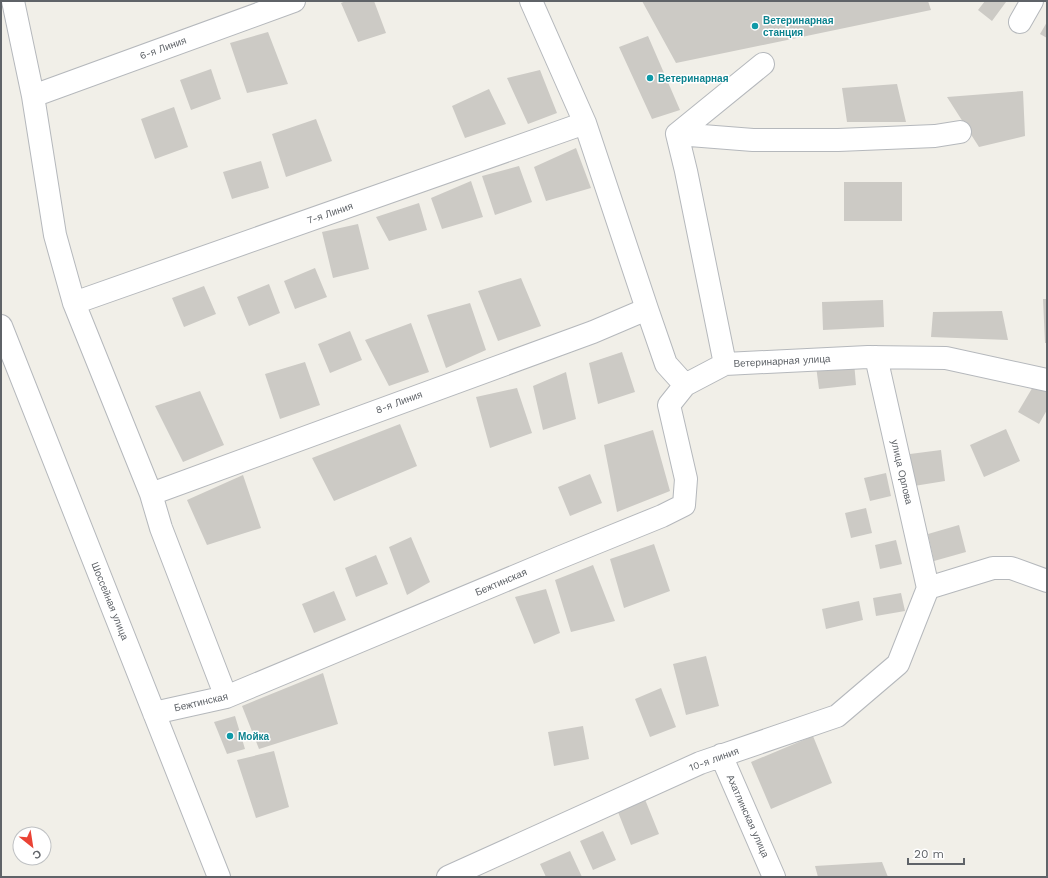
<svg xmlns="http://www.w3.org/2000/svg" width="1048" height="878" font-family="'Work Sans',sans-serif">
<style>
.building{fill:#cccac5}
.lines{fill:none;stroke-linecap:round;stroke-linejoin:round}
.minor-casing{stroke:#b5b8bc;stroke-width:24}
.minor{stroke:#fff;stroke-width:22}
.culture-dot{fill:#0f9aa8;stroke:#fff;stroke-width:1.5}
.labels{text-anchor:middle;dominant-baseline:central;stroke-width:3;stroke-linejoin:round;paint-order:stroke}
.culture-label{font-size:10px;font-weight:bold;fill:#0d838f;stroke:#fff;text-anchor:start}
.street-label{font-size:10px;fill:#5f6368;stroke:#fff}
</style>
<rect width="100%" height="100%" fill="#f1efe8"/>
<!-- building -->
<path class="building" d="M 346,1 L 374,1 L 386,33 L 358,42 L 341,3 Z
M 642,1 L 928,1 L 931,10 L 676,63 Z
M 985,1 L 1004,1 L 1006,2 L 992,21 L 978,10 Z
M 1047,22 L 1047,38 L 1040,34 Z
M 268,32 L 288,84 L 247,93 L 230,43 Z
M 648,36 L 680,110 L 652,119 L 619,47 Z
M 211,69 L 221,99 L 191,110 L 180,80 Z
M 540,70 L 557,113 L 528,124 L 507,78 Z
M 897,84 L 906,122 L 847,122 L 842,88 Z
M 489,89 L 506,124 L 465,138 L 452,106 Z
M 1023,91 L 1025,136 L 979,147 L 947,97 Z
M 174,107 L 188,147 L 155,159 L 141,119 Z
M 316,119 L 332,161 L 286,177 L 272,134 Z
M 576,148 L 591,188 L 546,201 L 534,167 Z
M 261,161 L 269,188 L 232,199 L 223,172 Z
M 519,166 L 532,202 L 495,215 L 482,176 Z
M 471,181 L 483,217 L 442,229 L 431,198 Z
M 844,182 L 902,182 L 902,221 L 844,221 Z
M 419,203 L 427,230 L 389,241 L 376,217 Z
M 358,224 L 369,269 L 333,278 L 322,232 Z
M 315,268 L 327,297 L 295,309 L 284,281 Z
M 521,278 L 541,326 L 498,341 L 478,291 Z
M 269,284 L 280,313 L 249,326 L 237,297 Z
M 204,286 L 216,314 L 184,327 L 172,298 Z
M 1043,299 L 1047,299 L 1047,343 L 1045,343 Z
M 883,300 L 884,327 L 823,330 L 822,302 Z
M 470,303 L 486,350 L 446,368 L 427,315 Z
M 1002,311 L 1008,340 L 931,337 L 933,312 Z
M 411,323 L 429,372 L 389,386 L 365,340 Z
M 350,331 L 362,360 L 330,373 L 318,344 Z
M 622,352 L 635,392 L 598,404 L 589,363 Z
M 305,362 L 320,405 L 280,419 L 265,374 Z
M 854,362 L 856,385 L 819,389 L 816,366 Z
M 566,372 L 576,419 L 543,430 L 533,386 Z
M 1037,380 L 1047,386 L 1047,410 L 1039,424 L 1018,412 Z
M 517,388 L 532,433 L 490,448 L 476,397 Z
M 200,391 L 224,445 L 183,462 L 155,406 Z
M 400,424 L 417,466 L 334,501 L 312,458 Z
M 1006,429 L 1020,461 L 984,477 L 970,445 Z
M 653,430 L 670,491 L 617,512 L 604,445 Z
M 941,450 L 945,481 L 914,486 L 910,454 Z
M 886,473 L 891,496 L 870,501 L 864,478 Z
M 590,474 L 602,503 L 570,516 L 558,487 Z
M 243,475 L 261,528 L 207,545 L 187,500 Z
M 866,508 L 872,533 L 851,538 L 845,513 Z
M 959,525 L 966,552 L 934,561 L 928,534 Z
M 411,537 L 430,582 L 407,595 L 389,547 Z
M 896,540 L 902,564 L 880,569 L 875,545 Z
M 654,544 L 670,591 L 624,608 L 610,559 Z
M 376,555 L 388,584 L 356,597 L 345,568 Z
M 593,565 L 615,621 L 571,632 L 555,580 Z
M 546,589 L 560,633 L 534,644 L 515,597 Z
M 334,591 L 346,620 L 314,633 L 302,604 Z
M 901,593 L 905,611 L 876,616 L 873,598 Z
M 859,601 L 863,620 L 826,629 L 822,609 Z
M 706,656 L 719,706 L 686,715 L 673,664 Z
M 323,673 L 338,724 L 259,749 L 242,706 Z
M 661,688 L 676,727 L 650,737 L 635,699 Z
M 235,716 L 245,749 L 227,754 L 214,722 Z
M 583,726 L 589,759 L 554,766 L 548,732 Z
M 813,736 L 832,783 L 771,809 L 751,762 Z
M 274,751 L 289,807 L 256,818 L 237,760 Z
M 644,797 L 659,834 L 631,845 L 616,807 Z
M 603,831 L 616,860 L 593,870 L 580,841 Z
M 570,851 L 582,877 L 546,877 L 540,864 Z
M 882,862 L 888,877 L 818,877 L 815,866 Z"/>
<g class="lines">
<defs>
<path id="minor" d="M 13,1 L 33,96 L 55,235 L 74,303 L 151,494 L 161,528 L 226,697
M 531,1 L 585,123 L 647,309 L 666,364 L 685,385
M 1020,22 L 1032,1
M 763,64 L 677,134 L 686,171 L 725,364 L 868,357 L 946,358 L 1047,380
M 33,96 L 294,1
M 677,134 L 753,140 L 838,140 L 935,136 L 960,132
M 74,303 L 585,123
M 1,326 L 219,877
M 876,357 L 928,588
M 151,494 L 593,332 L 647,309
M 928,588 L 993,568 L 1011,568 L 1047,581
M 154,713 L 226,697 L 561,557 L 662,516 L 684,505 L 686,479 L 669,405 L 685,385 L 725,364
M 721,755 L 774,877
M 448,877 L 700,763 L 837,716 L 898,664 L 928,588"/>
</defs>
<!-- minor casing -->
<use href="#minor" class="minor-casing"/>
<!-- minor -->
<use href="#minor" class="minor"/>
</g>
<!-- markers -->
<g class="culture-dot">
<circle cx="755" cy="26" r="4"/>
<circle cx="650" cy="78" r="4"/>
<circle cx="230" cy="736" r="4"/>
</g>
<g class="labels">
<!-- culture labels -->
<g class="culture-label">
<text x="763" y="20">Ветеринарная<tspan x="763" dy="12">станция</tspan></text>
<text x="658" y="78">Ветеринарная</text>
<text x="238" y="736">Мойка</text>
</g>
<!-- street labels -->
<g class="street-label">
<text transform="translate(163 48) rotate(-20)">6-я Линия</text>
<text transform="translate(330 213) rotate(-19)">7-я Линия</text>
<text transform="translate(782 361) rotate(-3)">Ветеринарная улица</text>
<text transform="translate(399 402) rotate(-20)">8-я Линия</text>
<text transform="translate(902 472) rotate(77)">улица Орлова</text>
<text transform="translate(501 582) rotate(-23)">Бежтинская</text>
<text transform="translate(110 601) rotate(68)">Шоссейная улица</text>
<text transform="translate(201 702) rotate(-13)">Бежтинская</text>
<text transform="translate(714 759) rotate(-20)">10-я линия</text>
<text transform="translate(748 816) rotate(66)">Ахатлинская улица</text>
</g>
</g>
<!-- border -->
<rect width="1048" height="878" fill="none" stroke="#5f6368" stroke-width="4"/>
<!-- north arrow -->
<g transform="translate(32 846) rotate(150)"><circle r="19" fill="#ffffff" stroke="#bfc1c3"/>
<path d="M0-3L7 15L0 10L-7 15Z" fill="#ea4335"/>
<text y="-6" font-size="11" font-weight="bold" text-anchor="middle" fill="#5f6368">С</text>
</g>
<!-- scale -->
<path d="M908 858v6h56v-6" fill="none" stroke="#5f6368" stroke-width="2"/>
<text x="914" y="858" font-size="12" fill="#5f6368" stroke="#ffffff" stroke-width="3" paint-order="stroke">20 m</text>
</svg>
